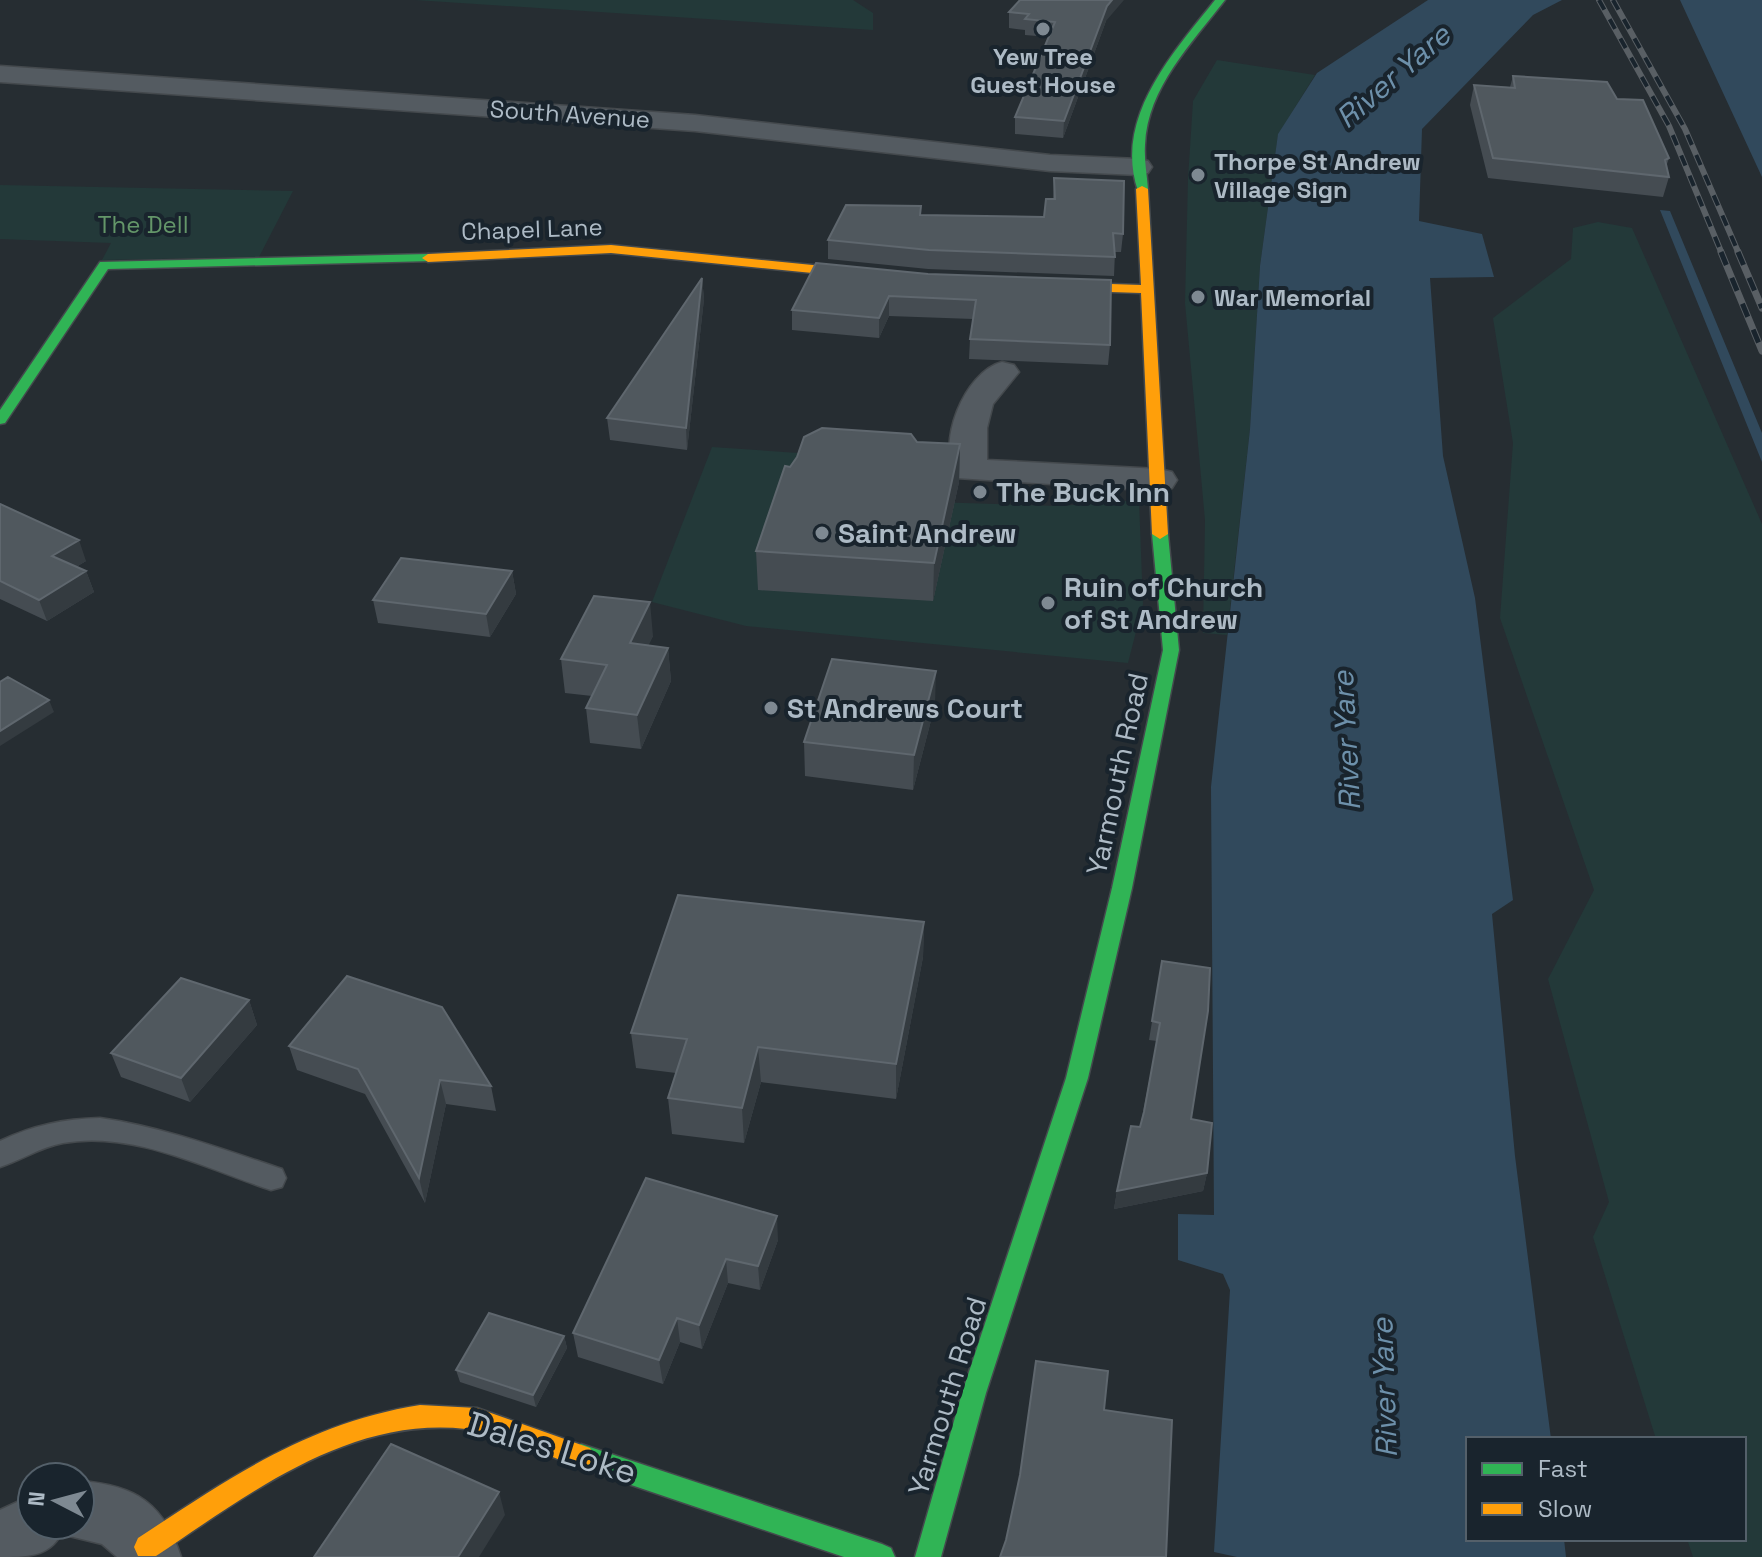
<svg xmlns="http://www.w3.org/2000/svg" width="1762" height="1557" font-family="'Space Grotesk',sans-serif">
<style>
.green{fill:#233939}
.water{fill:#31495c}
.lines{fill:none;stroke-linecap:round;stroke-linejoin:round}
.lane-casing{stroke:#44494d;stroke-width:3}
.street-casing{stroke:#44494d;stroke-width:3}
.fast-casing{stroke:#44494d;stroke-width:3}
.slow-casing{stroke:#44494d;stroke-width:3}
.lane{fill:#545b61;fill-rule:evenodd}
.street{fill:#545b61;fill-rule:evenodd}
.fast{fill:#30b455;fill-rule:evenodd}
.slow{fill:#ff9f0a;fill-rule:evenodd}
.rail-far1-casing{stroke:#595f64;stroke-width:6}
.rail-casing{stroke:#595f64;stroke-width:7}
.rail-far1{stroke:#19242d;stroke-width:4;stroke-dasharray:11;stroke-linecap:butt}
.rail{stroke:#19242d;stroke-width:5;stroke-dasharray:14;stroke-linecap:butt}
.wall{fill:#454c52}
.shaded-wall{fill:#343b40}
.building{fill:#50585e;stroke:#5f676e;stroke-width:2}
.poi-dot{fill:#7e8992;stroke:#19242d;stroke-width:3}
.labels{text-anchor:middle;dominant-baseline:central;stroke-width:8;stroke-linejoin:round;paint-order:stroke}
.far-poi-label{font-size:24px;font-weight:bold;fill:#adbac5;stroke:#19242d;text-anchor:start}
.far-street-label{font-size:24px;fill:#adbac5;stroke:#19242d}
.far-park-label{font-size:24px;fill:#649669;stroke:#19242d}
.poi-label{font-size:28px;font-weight:bold;fill:#adbac5;stroke:#19242d;text-anchor:start}
.street-label{font-size:28px;fill:#adbac5;stroke:#19242d}
.water-label{font-size:30px;font-style:italic;fill:#6d90aa;stroke:#19242d}
.near-street-label{font-size:34px;fill:#adbac5;stroke:#19242d}
</style>
<rect width="100%" height="100%" fill="#262d32"/>
<!-- green -->
<path class="green" d="M 415,0 L 853,0 L 873,13 L 873,30 Z
M 1217,60 L 1315,75 L 1278,135 L 1260,266 L 1250,429 L 1227,635 L 1203,633 L 1205,520 L 1185,303 L 1188,179 L 1193,101 Z
M 0,185 L 293,191 L 259,257 L 102,260 L 111,243 L 0,239 Z
M 1598,222 L 1632,228 L 1762,524 L 1762,1557 L 1693,1557 L 1687,1539 L 1744,1539 L 1744,1439 L 1656,1439 L 1593,1237 L 1609,1202 L 1548,979 L 1594,890 L 1500,618 L 1513,443 L 1493,318 L 1571,259 L 1573,228 Z
M 712,447 L 870,458 L 902,501 L 1058,506 L 1139,500 L 1143,604 L 1128,663 L 746,626 L 652,602 Z"/>
<!-- water -->
<path class="water" d="M 1428,0 L 1562,0 L 1533,15 L 1422,129 L 1419,221 L 1482,234 L 1494,277 L 1430,278 L 1443,456 L 1475,598 L 1513,900 L 1492,914 L 1515,1156 L 1551,1439 L 1468,1439 L 1468,1539 L 1564,1539 L 1566,1557 L 1237,1557 L 1214,1552 L 1230,1290 L 1223,1274 L 1178,1260 L 1178,1214 L 1214,1215 L 1211,787 L 1250,429 L 1260,266 L 1278,134 L 1317,73 Z
M 1680,0 L 1762,0 L 1762,177 Z
M 1660,210 L 1670,211 L 1762,433 L 1762,462 Z"/>
<g class="lines">
<defs>
<path id="lane" d="M 100,1118 C 163,1127 222,1149 282,1169 L 286,1178 L 282,1187 L 271,1190 C 207,1169 132,1130 63,1143 C 40,1147 22,1160 0,1167 L 0,1141 C 33,1125 64,1119 100,1118 Z"/>
<path id="street" d="M 0,66 L 695,115 L 1050,155 L 1138,159 L 1148,161 L 1152,167 L 1148,173 L 1138,175 L 1050,171 L 695,131 L 0,82 Z
M 1002,362 L 1014,365 L 1019,372 L 993,404 L 987,428 L 987,460 L 1159,469 L 1172,472 L 1177,480 L 1172,488 L 1159,491 L 957,478 C 935,445 964,372 1002,362 Z
M 80,1481 C 136,1485 164,1504 181,1557 L 117,1557 L 102,1544 L 61,1534 C 49,1557 26,1557 0,1557 L 0,1510 L 32,1495 L 32,1525 L 80,1525 Z"/>
<path id="fast" d="M 1215,0 L 1225,0 C 1192,43 1147,88 1145,145 C 1144,160 1147,175 1148,189 L 1138,191 C 1113,118 1173,53 1215,0 Z
M 428,254 L 432,255 L 432,261 L 108,269 L 5,423 L 0,424 L 0,410 L 100,262 Z
M 1160,529 L 1168,534 L 1179,650 L 1132,888 L 1088,1078 L 986,1393 L 941,1557 L 915,1557 L 962,1393 L 1066,1078 L 1112,888 L 1163,650 L 1152,534 Z
M 581,1444 L 882,1544 L 891,1548 L 895,1557 L 844,1557 L 581,1468 L 572,1464 L 568,1456 L 572,1448 Z"/>
<path id="slow" d="M 1142,186 L 1148,189 L 1168,534 L 1160,539 L 1152,534 L 1141,293 L 1050,290 L 1044,286 L 1050,282 L 1141,285 L 1136,189 Z
M 611,245 L 873,271 L 879,275 L 873,279 L 611,253 L 428,262 L 422,258 L 428,254 Z
M 420,1405 L 477,1408 L 590,1448 L 594,1456 L 590,1464 L 581,1468 C 544,1455 505,1433 466,1429 C 348,1416 248,1495 156,1556 L 138,1556 L 134,1547 L 138,1538 C 231,1477 308,1423 420,1405 Z"/>
</defs>
<!-- lane casing -->
<use href="#lane" class="lane-casing"/>
<!-- street casing -->
<use href="#street" class="street-casing"/>
<!-- fast casing -->
<use href="#fast" class="fast-casing"/>
<!-- slow casing -->
<use href="#slow" class="slow-casing"/>
<!-- lane -->
<use href="#lane" class="lane"/>
<!-- street -->
<use href="#street" class="street"/>
<!-- fast -->
<use href="#fast" class="fast"/>
<!-- slow -->
<use href="#slow" class="slow"/>
<defs>
<path id="rail-far1" d="M 1599,0 L 1669,126 L 1722,254
M 1613,0 L 1685,129 L 1739,254"/>
<path id="rail" d="M 1721,252 L 1762,351
M 1738,252 L 1762,308"/>
</defs>
<!-- rail-far1 casing -->
<use href="#rail-far1" class="rail-far1-casing"/>
<!-- rail casing -->
<use href="#rail" class="rail-casing"/>
<!-- rail-far1 -->
<use href="#rail-far1" class="rail-far1"/>
<!-- rail -->
<use href="#rail" class="rail"/>
</g>
<!-- wall -->
<path class="wall" d="M 1009,12 L 1106,21 L 1063,138 L 1015,134 L 1015,117 L 1049,37 L 1025,35 L 1025,30 L 1009,28 Z
M 1513,76 L 1617,99 L 1669,158 L 1666,167 L 1669,177 L 1663,197 L 1488,178 L 1470,105 L 1474,85 L 1510,87 Z
M 1054,178 L 1123,234 L 1121,252 L 1115,252 L 1114,276 L 928,269 L 828,259 L 828,240 L 921,215 L 1044,217 L 1053,199 Z
M 928,274 L 1110,345 L 1108,365 L 969,359 L 970,339 L 973,319 L 889,316 L 879,338 L 792,330 L 792,310 Z
M 702,278 L 704,299 L 687,450 L 610,440 L 607,418 Z
M 917,442 L 960,444 L 959,482 L 933,601 L 758,590 L 756,551 Z
M 0,504 L 86,561 L 76,567 L 86,571 L 94,592 L 47,621 L 0,599 Z
M 512,571 L 516,594 L 490,637 L 378,623 L 373,600 Z
M 653,636 L 648,645 L 668,648 L 671,681 L 641,749 L 590,743 L 586,708 L 592,696 L 565,693 L 561,659 Z
M 935,705 L 913,790 L 805,776 L 804,742 Z
M 924,922 L 923,957 L 896,1099 L 761,1082 L 744,1143 L 672,1134 L 668,1098 L 676,1073 L 636,1068 L 631,1033 Z
M 1162,961 L 1191,1119 L 1207,1173 L 1203,1191 L 1114,1209 L 1117,1191 L 1140,1127 L 1157,1041 L 1149,1040 Z
M 249,1000 L 257,1025 L 190,1102 L 121,1077 L 111,1053 Z
M 289,1046 L 491,1086 L 496,1111 L 446,1104 L 425,1203 L 365,1094 L 297,1070 Z
M 646,1178 L 778,1240 L 760,1290 L 728,1283 L 702,1349 L 680,1342 L 663,1384 L 578,1357 L 573,1333 Z
M 564,1336 L 567,1348 L 536,1407 L 460,1382 L 456,1370 Z"/>
<!-- shaded-wall -->
<path class="shaded-wall" d="M 1112,0 L 1124,0 L 1106,21 L 1063,138 L 1064,121 L 1107,6 Z
M 702,278 L 704,299 L 687,450 L 686,428 Z
M 889,296 L 889,316 L 879,338 L 879,318 Z
M 960,444 L 959,482 L 933,601 L 934,563 Z
M 79,540 L 86,561 L 59,577 L 52,556 Z
M 86,571 L 94,592 L 47,621 L 39,600 Z
M 512,571 L 516,594 L 490,637 L 486,614 Z
M 650,602 L 653,636 L 634,677 L 630,643 Z
M 668,648 L 671,681 L 641,749 L 637,715 Z
M 936,671 L 935,705 L 913,790 L 914,755 Z
M 49,700 L 54,712 L 0,746 L 0,731 Z
M 924,922 L 923,957 L 896,1099 L 896,1064 Z
M 249,1000 L 257,1025 L 190,1102 L 181,1078 Z
M 758,1047 L 761,1082 L 744,1143 L 742,1108 Z
M 440,1080 L 446,1104 L 425,1203 L 419,1178 Z
M 1207,1173 L 1203,1191 L 1114,1209 L 1117,1191 Z
M 777,1216 L 778,1240 L 760,1290 L 758,1266 Z
M 726,1259 L 728,1283 L 702,1349 L 699,1325 Z
M 677,1318 L 680,1342 L 663,1384 L 659,1360 Z
M 564,1336 L 567,1348 L 536,1407 L 533,1395 Z
M 499,1492 L 505,1515 L 479,1557 L 458,1557 Z"/>
<!-- building -->
<path class="building" d="M 1020,0 L 1112,0 L 1107,6 L 1064,121 L 1015,117 L 1055,22 L 1025,19 L 1029,14 L 1009,12 Z
M 1513,76 L 1607,82 L 1617,99 L 1643,100 L 1669,158 L 1665,160 L 1669,177 L 1493,158 L 1474,85 L 1515,88 Z
M 1054,178 L 1124,181 L 1123,234 L 1113,233 L 1115,257 L 929,250 L 828,240 L 846,205 L 921,206 L 920,215 L 1044,217 L 1046,199 L 1055,199 Z
M 816,263 L 928,274 L 1111,280 L 1110,345 L 970,339 L 976,300 L 889,296 L 879,318 L 792,310 Z
M 702,278 L 686,428 L 607,418 Z
M 822,428 L 911,434 L 917,442 L 960,444 L 934,563 L 756,551 L 785,466 L 790,467 L 797,457 L 804,437 Z
M 0,504 L 79,540 L 52,556 L 86,571 L 39,600 L 0,581 Z
M 401,558 L 512,571 L 486,614 L 373,600 Z
M 594,596 L 650,602 L 630,643 L 668,648 L 637,715 L 586,708 L 607,665 L 561,659 Z
M 832,659 L 936,671 L 914,755 L 804,742 Z
M 8,677 L 49,700 L 0,731 L 0,682 Z
M 678,895 L 924,922 L 896,1064 L 758,1047 L 742,1108 L 668,1098 L 687,1039 L 631,1033 Z
M 1162,961 L 1210,968 L 1208,1011 L 1191,1119 L 1212,1123 L 1207,1173 L 1117,1191 L 1131,1126 L 1140,1127 L 1144,1112 L 1160,1023 L 1152,1021 Z
M 347,976 L 442,1007 L 491,1086 L 440,1080 L 419,1178 L 358,1069 L 289,1046 Z
M 181,978 L 249,1000 L 181,1078 L 111,1053 Z
M 646,1178 L 777,1216 L 758,1266 L 726,1259 L 699,1325 L 677,1318 L 659,1360 L 573,1333 Z
M 489,1313 L 564,1336 L 533,1395 L 456,1370 Z
M 1036,1361 L 1108,1371 L 1104,1410 L 1172,1420 L 1166,1557 L 1000,1557 L 1006,1540 L 1020,1475 Z
M 391,1444 L 499,1492 L 458,1557 L 314,1557 Z"/>
<!-- markers -->
<g class="poi-dot">
<circle cx="1043" cy="29" r="8"/>
<circle cx="1198" cy="175" r="8"/>
<circle cx="1198" cy="297" r="8"/>
<circle cx="980" cy="492" r="8"/>
<circle cx="822" cy="533" r="8"/>
<circle cx="1048" cy="603" r="8"/>
<circle cx="771" cy="708" r="8"/>
</g>
<g class="labels">
<!-- far-poi labels -->
<g class="far-poi-label">
<text x="1043" y="56" text-anchor="middle">Yew Tree<tspan x="1043" dy="28">Guest House</tspan></text>
<text x="1214" y="161">Thorpe St Andrew<tspan x="1214" dy="28">Village Sign</tspan></text>
<text x="1214" y="297">War Memorial</text>
</g>
<!-- far-street labels -->
<g class="far-street-label">
<text transform="translate(570 114) rotate(4)">South Avenue</text>
<text transform="translate(532 229) rotate(-2)">Chapel Lane</text>
</g>
<!-- far-park labels -->
<g class="far-park-label">
<text x="143" y="224">The Dell</text>
</g>
<!-- poi labels -->
<g class="poi-label">
<text x="996" y="492">The Buck Inn</text>
<text x="838" y="533">Saint Andrew</text>
<text x="1064" y="587">Ruin of Church<tspan x="1064" dy="32">of St Andrew</tspan></text>
<text x="787" y="708">St Andrews Court</text>
</g>
<!-- street labels -->
<g class="street-label">
<text transform="translate(1117 774) rotate(-78)">Yarmouth Road</text>
<text transform="translate(947 1396) rotate(-73)">Yarmouth Road</text>
</g>
<!-- water labels -->
<g class="water-label">
<text transform="translate(1393 76) rotate(-41)">River Yare</text>
<text transform="translate(1346 741) rotate(-93)">River Yare</text>
<text transform="translate(1384 1388) rotate(-92)">River Yare</text>
</g>
<!-- near-street labels -->
<g class="near-street-label">
<text transform="translate(552 1448) rotate(17)">Dales Loke</text>
</g>
</g>
<!-- legend -->
<rect x="1466" y="1437" width="280" height="104" fill="#19242d" stroke="#54606a" stroke-width="2"/>
<rect x="1482" y="1463" width="40" height="12" fill="#30b455" stroke="#54606a" stroke-width="2"/>
<text x="1538" y="1477" font-size="24" fill="#adbac5">Fast</text>
<rect x="1482" y="1503" width="40" height="12" fill="#ff9f0a" stroke="#54606a" stroke-width="2"/>
<text x="1538" y="1517" font-size="24" fill="#adbac5">Slow</text>
<!-- north arrow -->
<g transform="translate(56 1501) rotate(276)"><circle r="38" fill="#19242d" stroke="#54606a" stroke-width="2"/>
<path d="M0-6L14 30L0 20L-14 30Z" fill="#7e8992"/>
<text y="-12" font-size="22" font-weight="bold" text-anchor="middle" fill="#adbac5">N</text>
</g>
</svg>
